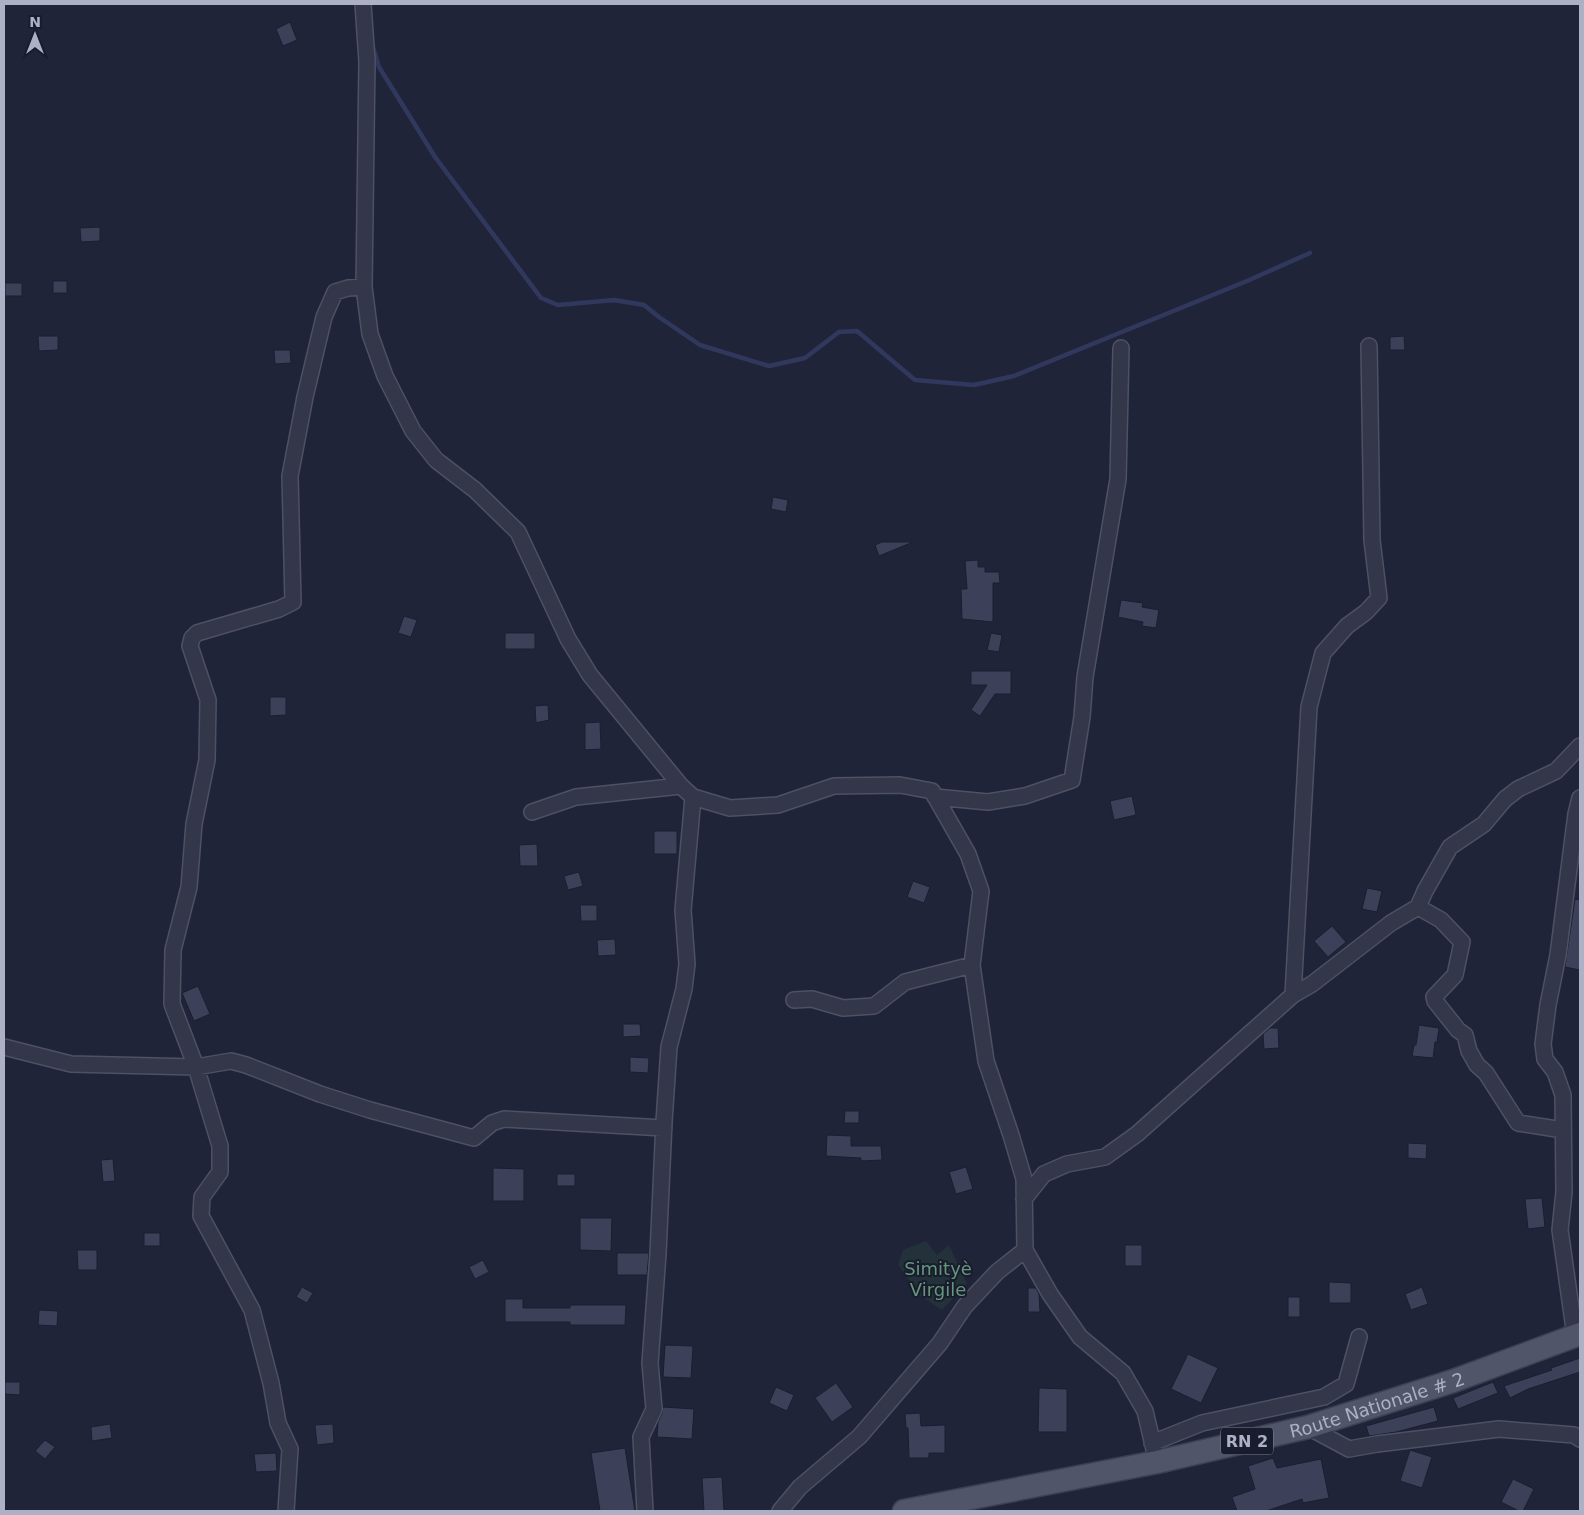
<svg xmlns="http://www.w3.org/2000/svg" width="1584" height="1515" font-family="'DejaVu Sans',sans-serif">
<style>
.green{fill:#22313a}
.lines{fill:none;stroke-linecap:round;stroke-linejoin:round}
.stream{stroke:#31385e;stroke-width:4.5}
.building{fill:#3c4159;stroke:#1b1e30}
.minor-casing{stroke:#4e5164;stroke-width:18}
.primary-casing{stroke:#3d4053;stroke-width:25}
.minor{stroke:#333749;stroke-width:15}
.primary{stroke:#515569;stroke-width:22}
.labels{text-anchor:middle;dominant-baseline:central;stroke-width:4;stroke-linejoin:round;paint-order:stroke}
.shield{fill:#191c2d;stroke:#818498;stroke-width:1}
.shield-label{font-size:16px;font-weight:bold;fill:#aeb1c6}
.park-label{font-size:18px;fill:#65977d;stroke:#191c2d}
.street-label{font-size:18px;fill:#aeb1c6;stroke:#191c2d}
</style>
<rect width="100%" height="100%" fill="#202439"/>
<!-- green -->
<path class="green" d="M 926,1241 L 937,1255 L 949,1245 L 967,1284 L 942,1310 L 921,1296 L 898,1265 L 903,1250 Z"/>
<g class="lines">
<!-- stream -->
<path class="stream" d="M 372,44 L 379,67 L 435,157 L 541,298 L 558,305 L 614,300 L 644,305 L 659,317 L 700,345 L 769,366 L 805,358 L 839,332 L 857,331 L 915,380 L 974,385 L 1014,376 L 1247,281 L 1310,253"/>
</g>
<!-- building -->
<path class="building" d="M 290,22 L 297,40 L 283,46 L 276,29 Z
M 100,227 L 100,241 L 81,242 L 80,228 Z
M 53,281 L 67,281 L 67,293 L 53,293 Z
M 5,283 L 22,283 L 22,296 L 5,296 Z
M 38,336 L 58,336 L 58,350 L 39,351 Z
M 1404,336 L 1405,350 L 1390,350 L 1390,337 Z
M 274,350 L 290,350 L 291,363 L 275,364 Z
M 773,497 L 788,500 L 786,512 L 771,509 Z
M 882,542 L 913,542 L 879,556 L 875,545 Z
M 978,560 L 978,567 L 985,567 L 985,572 L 999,572 L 1000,583 L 993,583 L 993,622 L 962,619 L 961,589 L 967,589 L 965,561 Z
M 1121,600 L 1143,603 L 1142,607 L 1159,610 L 1156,628 L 1142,626 L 1143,622 L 1118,617 Z
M 404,616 L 417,620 L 411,637 L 398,633 Z
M 505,633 L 535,633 L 535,649 L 505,649 Z
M 991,633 L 1002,635 L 999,652 L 987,650 Z
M 971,671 L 1011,671 L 1011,694 L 995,694 L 980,716 L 971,710 L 987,685 L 971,685 Z
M 270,697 L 286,697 L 286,715 L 270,716 Z
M 548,705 L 549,720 L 536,723 L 535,706 Z
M 600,722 L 601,749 L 585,750 L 585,723 Z
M 1132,796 L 1136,815 L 1114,820 L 1110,801 Z
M 654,831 L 677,831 L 677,854 L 654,854 Z
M 537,844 L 538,866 L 520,866 L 519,845 Z
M 579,872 L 583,886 L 568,890 L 564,876 Z
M 913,881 L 930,887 L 924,903 L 907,897 Z
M 1367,888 L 1382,891 L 1377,912 L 1362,909 Z
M 1575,899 L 1580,900 L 1580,970 L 1565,967 Z
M 580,905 L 597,905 L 597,921 L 581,921 Z
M 1332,926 L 1346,942 L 1328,957 L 1314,941 Z
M 615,939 L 616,955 L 598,956 L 597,940 Z
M 198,986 L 210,1014 L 194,1021 L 182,993 Z
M 623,1024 L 640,1024 L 641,1036 L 623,1037 Z
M 1419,1025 L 1439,1028 L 1437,1042 L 1435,1042 L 1433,1058 L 1412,1056 L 1414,1045 L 1416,1045 Z
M 1270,1028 L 1278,1028 L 1279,1048 L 1264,1049 L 1263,1034 Z
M 630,1057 L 649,1058 L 648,1073 L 630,1072 Z
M 845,1111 L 859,1111 L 859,1123 L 844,1123 Z
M 827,1135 L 851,1136 L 851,1146 L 881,1146 L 882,1160 L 861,1161 L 861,1158 L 826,1156 Z
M 1408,1143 L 1427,1144 L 1426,1159 L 1408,1158 Z
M 113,1159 L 115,1181 L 103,1182 L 101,1160 Z
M 966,1167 L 973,1189 L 956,1194 L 949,1172 Z
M 493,1168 L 524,1169 L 524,1201 L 493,1201 Z
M 557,1174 L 575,1174 L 575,1186 L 557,1186 Z
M 1542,1198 L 1545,1227 L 1528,1229 L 1525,1199 Z
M 580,1218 L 612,1218 L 611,1251 L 580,1250 Z
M 144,1233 L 160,1233 L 160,1246 L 144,1246 Z
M 1125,1245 L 1142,1245 L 1142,1266 L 1125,1266 Z
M 77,1250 L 97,1250 L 97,1270 L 78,1270 Z
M 617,1253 L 649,1253 L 647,1275 L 617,1275 Z
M 483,1260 L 489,1272 L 475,1279 L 469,1267 Z
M 1329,1282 L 1351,1283 L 1351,1303 L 1329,1303 Z
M 302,1287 L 313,1293 L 307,1303 L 296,1297 Z
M 1422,1287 L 1428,1304 L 1411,1310 L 1405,1294 Z
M 1028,1288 L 1036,1288 L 1039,1294 L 1040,1312 L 1028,1312 Z
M 1288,1297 L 1300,1297 L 1300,1317 L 1288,1317 Z
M 505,1299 L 523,1299 L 523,1308 L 570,1308 L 570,1305 L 626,1305 L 625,1325 L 570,1325 L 570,1322 L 505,1322 Z
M 39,1310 L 58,1311 L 57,1326 L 38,1325 Z
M 665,1345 L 693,1346 L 691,1378 L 663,1377 Z
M 1188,1354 L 1218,1368 L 1201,1403 L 1171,1389 Z
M 1580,1358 L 1580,1372 L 1528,1389 L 1510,1398 L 1504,1386 L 1552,1370 L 1551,1368 Z
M 5,1382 L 20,1382 L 20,1395 L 5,1394 Z
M 1493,1382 L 1498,1393 L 1458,1409 L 1453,1398 Z
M 836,1383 L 853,1407 L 832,1422 L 815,1398 Z
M 776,1387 L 794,1395 L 787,1411 L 769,1403 Z
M 1039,1388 L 1067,1389 L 1067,1432 L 1038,1432 Z
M 663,1407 L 694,1409 L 692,1439 L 657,1437 L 658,1422 L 662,1413 Z
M 1434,1407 L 1438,1421 L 1396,1432 L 1369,1436 L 1366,1426 Z
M 920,1413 L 921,1426 L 945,1425 L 945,1453 L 929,1453 L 929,1458 L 909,1458 L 908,1428 L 906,1428 L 905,1414 Z
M 110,1424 L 112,1438 L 92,1441 L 91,1427 Z
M 333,1424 L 334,1443 L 317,1445 L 315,1425 Z
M 45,1440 L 55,1447 L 45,1459 L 35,1451 Z
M 625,1448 L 635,1511 L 600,1511 L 591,1453 Z
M 1410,1450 L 1432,1457 L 1422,1488 L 1400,1481 Z
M 276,1453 L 277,1471 L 256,1472 L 254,1454 Z
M 1273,1458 L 1277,1468 L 1321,1459 L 1329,1498 L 1303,1503 L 1302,1499 L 1266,1511 L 1237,1511 L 1232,1497 L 1255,1489 L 1248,1466 Z
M 722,1477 L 724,1511 L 704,1511 L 702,1478 Z
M 1513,1479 L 1534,1489 L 1523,1511 L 1519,1511 L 1501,1502 Z"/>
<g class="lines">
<defs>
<path id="minor" d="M 363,4 L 367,61 L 364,287 L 370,334 L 385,376 L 413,431 L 436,460 L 475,490 L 518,532 L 568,639 L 590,675 L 681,786 L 693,797 L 730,808 L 778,805 L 834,786 L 900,785 L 932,791 L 968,854 L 981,891 L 972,965 L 986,1061 L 1011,1135 L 1024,1179 L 1025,1250 L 1050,1294 L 1080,1337 L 1123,1373 L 1145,1411 L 1157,1462
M 935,797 L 988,802 L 1025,796 L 1072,780 L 1082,717 L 1085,677 L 1118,479 L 1121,348
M 532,812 L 576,797 L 681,786
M 1418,907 L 1441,920 L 1462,942 L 1455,975 L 1434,997 L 1435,1001 L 1458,1030 L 1465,1035 L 1469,1051 L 1477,1065 L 1486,1073 L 1518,1123 L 1563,1130
M 1293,995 L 1309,707 L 1323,653 L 1347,626 L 1366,612 L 1379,598 L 1372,540 L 1369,346
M 794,1000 L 812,999 L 843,1008 L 874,1006 L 905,982 L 972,965
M 4,1047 L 71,1064 L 196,1067 L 231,1061 L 246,1065 L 320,1094 L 370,1110 L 474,1138 L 492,1123 L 504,1119 L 664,1128
M 1024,1199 L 1044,1174 L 1067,1164 L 1105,1157 L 1137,1134 L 1293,995 L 1312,984 L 1391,923 L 1418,907 L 1425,891 L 1450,847 L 1484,824 L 1505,799 L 1518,789 L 1556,771 L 1580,746
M 1575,1336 L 1560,1230 L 1564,1192 L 1563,1095 L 1555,1072 L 1545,1059 L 1543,1044 L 1548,1005 L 1558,955 L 1576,814 L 1580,798
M 1308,1427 L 1349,1449 L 1377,1444 L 1499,1429 L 1574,1435 L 1580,1439
M 1152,1443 L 1202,1423 L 1324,1397 L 1346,1384 L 1359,1337
M 286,1511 L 290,1449 L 278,1423 L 271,1383 L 252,1310 L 201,1216 L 202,1197 L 220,1172 L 220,1146 L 196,1067 L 172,1004 L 173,950 L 189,887 L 194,824 L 207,760 L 208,700 L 190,646 L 192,638 L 197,633 L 279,609 L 293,602 L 290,476 L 305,397 L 324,317 L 335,292 L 348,288 L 364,287
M 645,1511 L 641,1437 L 654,1409 L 650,1363 L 658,1254 L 664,1122 L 669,1047 L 684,989 L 687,964 L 683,910 L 693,797
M 780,1511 L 800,1487 L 859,1437 L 940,1343 L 965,1306 L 997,1272 L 1025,1250"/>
<g id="primary">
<path id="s1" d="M 904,1511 L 1157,1462 L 1308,1427 L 1453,1381 L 1580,1334"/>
</g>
</defs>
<!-- minor casing -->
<use href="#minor" class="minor-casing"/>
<!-- primary casing -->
<use href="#primary" class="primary-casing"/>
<!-- minor -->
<use href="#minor" class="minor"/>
<!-- primary -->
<use href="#primary" class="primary"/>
</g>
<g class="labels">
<!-- shield labels -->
<rect class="shield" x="1221" y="1427.5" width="52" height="27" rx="4"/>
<g class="shield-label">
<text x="1247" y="1441">RN 2</text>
</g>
<!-- park labels -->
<g class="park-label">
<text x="938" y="1268">Simityè<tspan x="938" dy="21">Virgile</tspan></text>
</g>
<!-- street labels -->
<g class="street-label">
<text stroke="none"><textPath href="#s1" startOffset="485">Route Nationale # 2</textPath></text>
</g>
</g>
<!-- border -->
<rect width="1584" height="1515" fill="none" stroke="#aeb1c6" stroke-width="10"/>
<!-- north arrow -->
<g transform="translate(35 35)" stroke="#191c2d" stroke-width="4" paint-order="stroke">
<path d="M0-4L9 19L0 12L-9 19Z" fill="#aeb1c6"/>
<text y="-8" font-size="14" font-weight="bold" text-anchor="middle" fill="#aeb1c6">N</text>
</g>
</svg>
